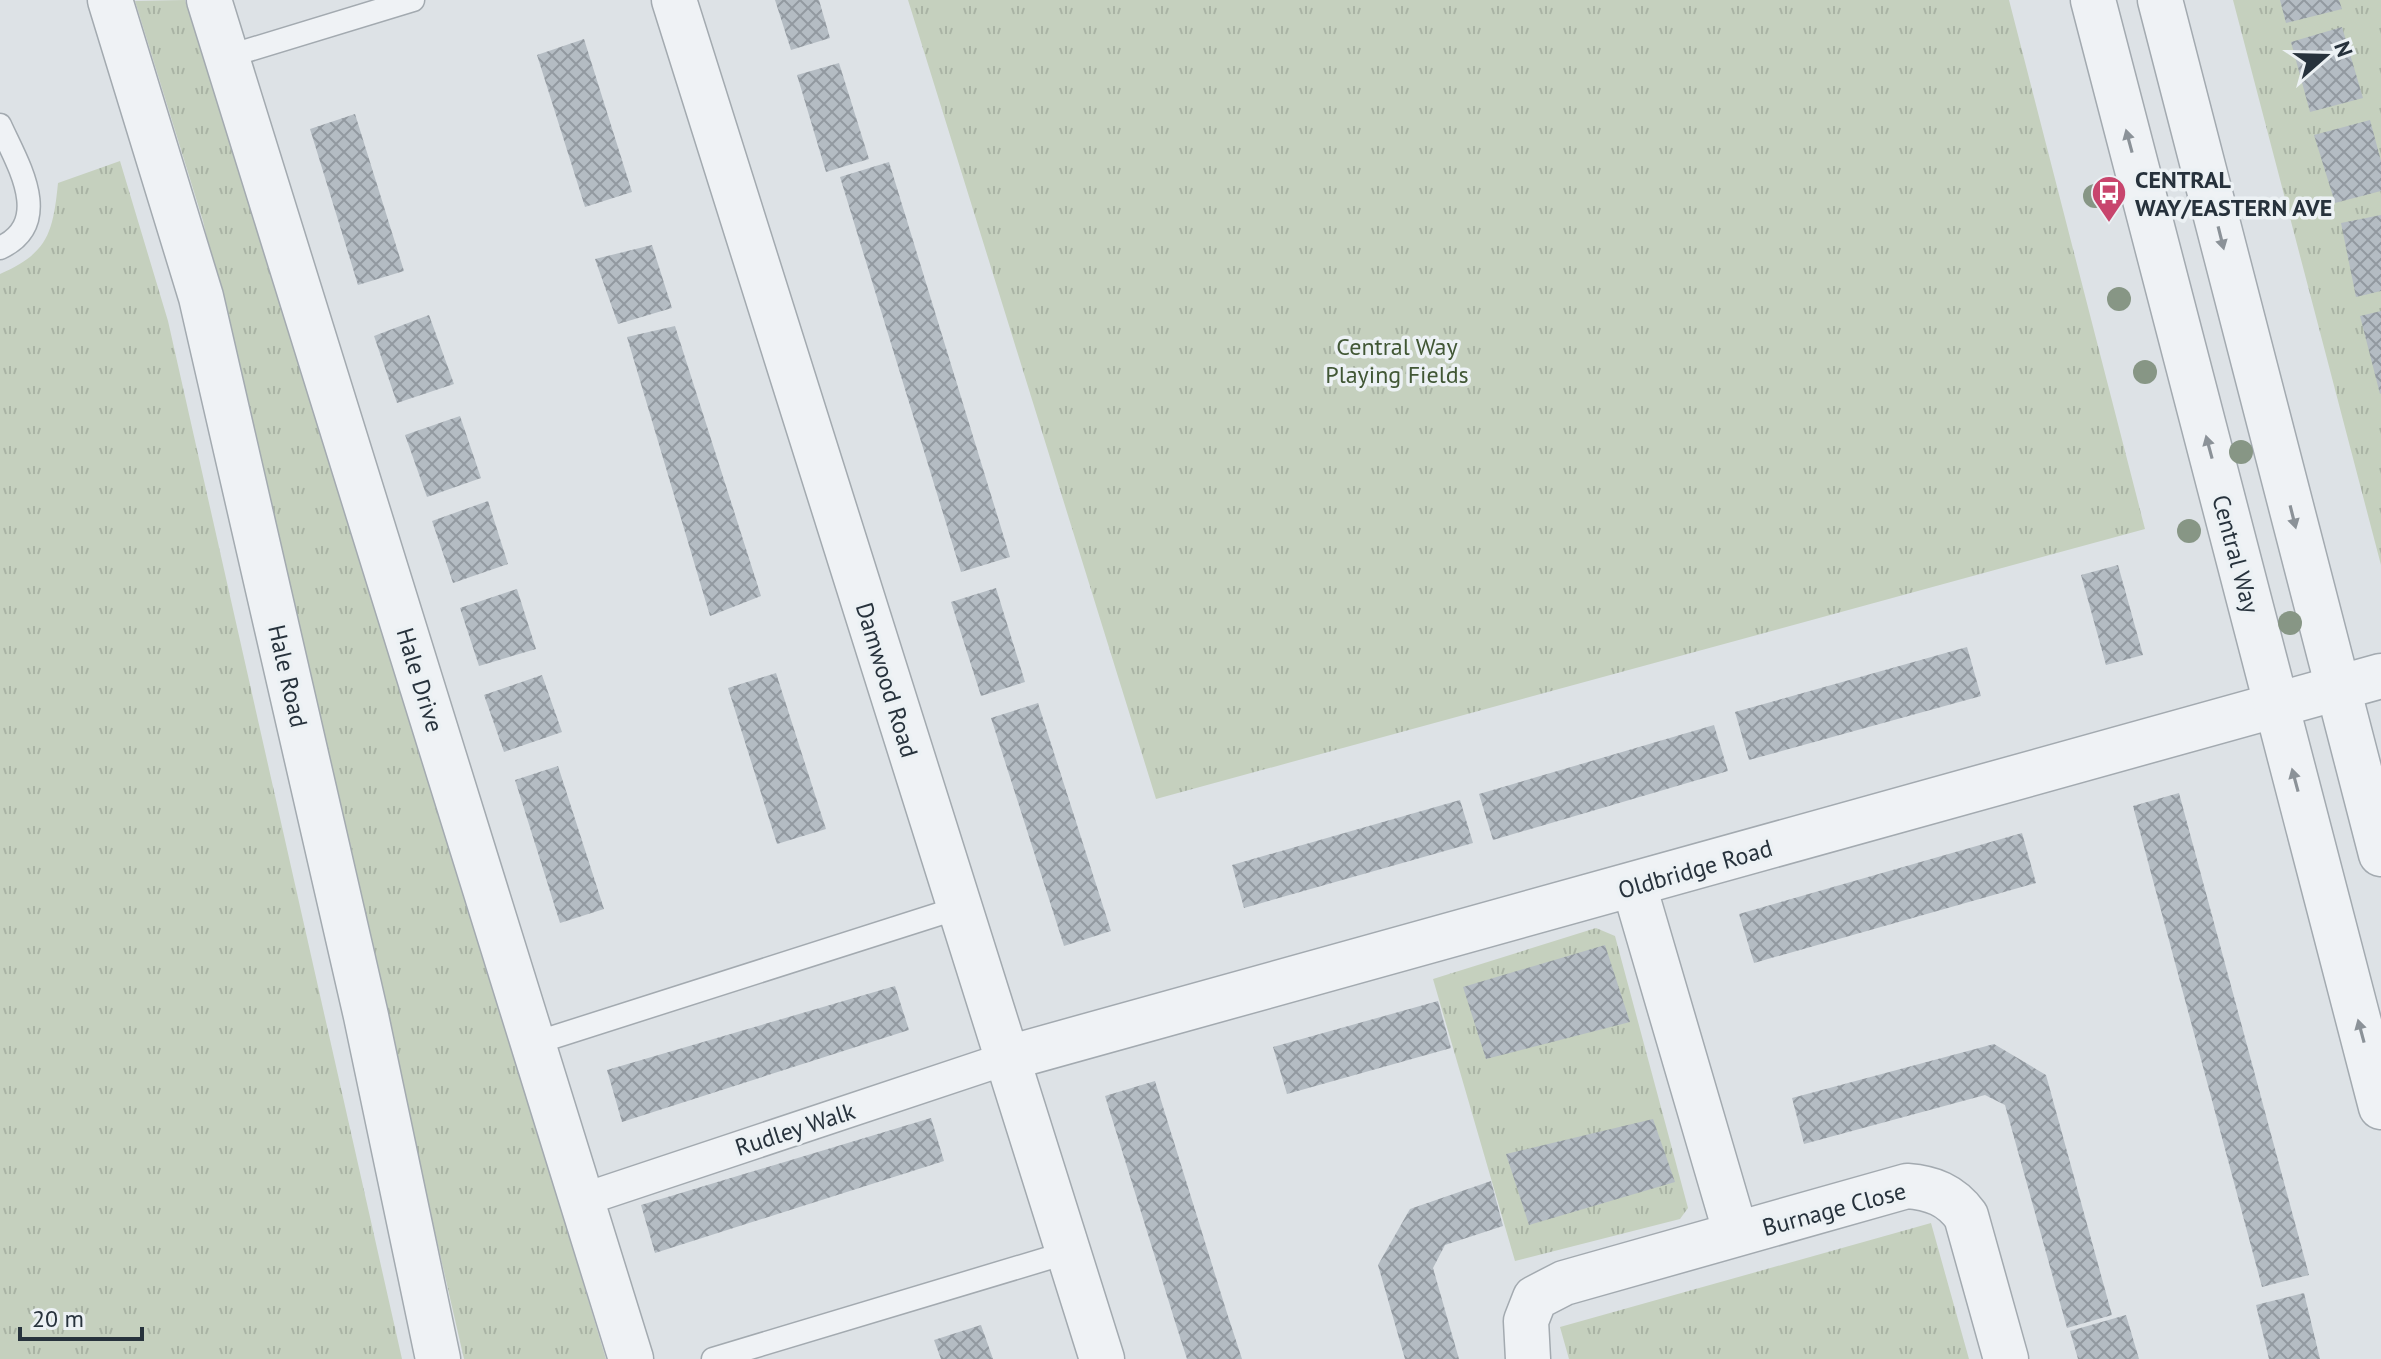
<svg xmlns="http://www.w3.org/2000/svg" width="2381" height="1359" font-family="'PT Sans',sans-serif">
<style>
.grass{fill:url(#grass-tufts)}
.building{fill:url(#building-cross-hatch)}
.lines{fill:none;stroke-linecap:round;stroke-linejoin:round}
.service-casing{stroke:#a3aab0;stroke-width:25}
.pedestrian-casing{stroke:#a3aab0;stroke-width:35}
.minor-casing{stroke:#a3aab0;stroke-width:47}
.tertiary-casing{stroke:#a3aab0;stroke-width:47}
.service{stroke:#eff2f5;stroke-width:22}
.pedestrian{stroke:#eff2f5;stroke-width:32}
.minor{stroke:#eff2f5;stroke-width:44}
.tertiary{stroke:#eff2f5;stroke-width:44}
.tree{fill:#879685}
.oneway{fill:#8b9298}
.labels{text-anchor:middle;dominant-baseline:central;stroke-width:7;stroke-linejoin:round;paint-order:stroke}
.poi-label{font-size:24px;font-weight:bold;fill:#27323c;stroke:#ecf1f4;text-anchor:start}
.park-label{font-size:24px;fill:#415735;stroke:#ecf1f4}
.street-label{font-size:24px;fill:#27323c;stroke:#ecf1f4}
</style>
<defs>
<pattern id="grass-tufts" width="24" height="20" patternUnits="userSpaceOnUse" patternTransform="scale(2)"><rect width="24" height="20" fill="#c5d0be"/><path d="M3 7l-1-3M5 7V3M7 7l1-3M15 17l-1-3M17 17v-4M19 17l1-3" fill="none" stroke="#a9b3a4"/></pattern>
<pattern id="building-cross-hatch" width="8" height="8" patternUnits="userSpaceOnUse" patternTransform="scale(2)"><rect width="8" height="8" fill="#b4bcc3"/><path d="M0 0l8 8M0 8l8-8" fill="none" stroke="#9299a0"/></pattern>
</defs>
<rect width="100%" height="100%" fill="#dde2e6"/>
<!-- grass -->
<path class="grass" d="M 185,0 L 459,869 L 606,1359 L 464,1359 L 203,221 L 135,1 Z
M 908,0 L 2009,0 L 2145,529 L 1156,799 Z
M 2233,0 L 2381,0 L 2381,565 Z
M 120,161 L 168,321 L 402,1359 L 0,1359 L 0,274 C 48,253 53,233 58,183 Z
M 1596,928 L 1615,936 L 1688,1208 L 1680,1219 L 1515,1261 L 1433,979 Z
M 1931,1223 L 1969,1359 L 1569,1359 L 1560,1327 Z"/>
<!-- building -->
<path class="building" d="M 775,0 L 819,0 L 830,38 L 791,50 Z
M 2280,0 L 2339,0 L 2342,9 L 2286,23 Z
M 2342,27 L 2363,98 L 2310,112 L 2291,42 Z
M 584,39 L 632,192 L 585,207 L 537,55 Z
M 839,63 L 869,159 L 826,172 L 797,75 Z
M 355,114 L 404,271 L 358,285 L 310,129 Z
M 2370,120 L 2381,161 L 2381,191 L 2335,203 L 2314,135 Z
M 889,162 L 1010,557 L 961,572 L 840,177 Z
M 2381,215 L 2381,291 L 2356,297 L 2341,223 Z
M 652,245 L 672,308 L 618,324 L 595,259 Z
M 2381,311 L 2381,393 L 2380,394 L 2360,316 Z
M 429,315 L 454,384 L 397,403 L 374,336 Z
M 675,326 L 761,596 L 710,616 L 627,337 Z
M 460,416 L 481,478 L 427,497 L 405,435 Z
M 488,501 L 508,564 L 453,583 L 432,521 Z
M 2118,565 L 2143,655 L 2106,665 L 2081,575 Z
M 996,588 L 1025,682 L 981,696 L 951,602 Z
M 517,589 L 536,649 L 479,666 L 460,608 Z
M 1967,647 L 1981,696 L 1749,760 L 1735,712 Z
M 776,673 L 826,829 L 777,844 L 728,688 Z
M 542,675 L 562,732 L 504,752 L 484,695 Z
M 1038,703 L 1111,931 L 1064,946 L 991,718 Z
M 1714,725 L 1728,771 L 1493,840 L 1479,794 Z
M 558,766 L 604,909 L 560,923 L 515,780 Z
M 2179,793 L 2309,1275 L 2262,1287 L 2133,806 Z
M 1460,800 L 1473,843 L 1244,908 L 1232,865 Z
M 2022,833 L 2036,883 L 1754,963 L 1739,914 Z
M 1605,945 L 1630,1022 L 1486,1059 L 1463,987 Z
M 895,986 L 909,1030 L 622,1122 L 607,1070 Z
M 1438,1001 L 1451,1048 L 1287,1094 L 1273,1047 Z
M 1994,1044 L 2046,1075 L 2112,1315 L 2067,1328 L 2005,1105 L 1985,1095 L 1804,1144 L 1792,1098 Z
M 1155,1081 L 1227,1313 L 1242,1359 L 1187,1359 L 1177,1328 L 1105,1096 Z
M 931,1118 L 944,1161 L 655,1253 L 641,1205 Z
M 1653,1119 L 1675,1182 L 1529,1225 L 1506,1154 Z
M 1491,1181 L 1503,1226 L 1445,1245 L 1433,1268 L 1459,1359 L 1405,1359 L 1378,1265 L 1410,1209 Z
M 2304,1293 L 2320,1359 L 2269,1359 L 2256,1305 Z
M 2126,1315 L 2139,1359 L 2078,1359 L 2070,1331 Z
M 981,1325 L 993,1359 L 941,1359 L 934,1340 Z"/>
<g class="lines">
<defs>
<path id="service" d="M 226,57 L 413,0
M 0,125 C 17,163 55,222 0,248
M 532,1044 L 958,908
M 713,1359 L 1069,1252"/>
<path id="pedestrian" d="M 582,1200 L 1008,1058"/>
<path id="minor" d="M 209,0 L 631,1359
M 674,0 L 1102,1359
M 1634,886 L 1736,1234
M 1008,1058 L 2381,676
M 1528,1359 L 1526,1321 L 1535,1298 L 1564,1283 L 1907,1186 C 1932,1188 1951,1195 1966,1216 L 2006,1359"/>
<path id="tertiary" d="M 110,0 L 201,297 L 366,1016 L 438,1359
M 2093,0 L 2381,1107
M 2160,0 L 2381,854"/>
</defs>
<!-- service casing -->
<use href="#service" class="service-casing"/>
<!-- pedestrian casing -->
<use href="#pedestrian" class="pedestrian-casing"/>
<!-- minor casing -->
<use href="#minor" class="minor-casing"/>
<!-- tertiary casing -->
<use href="#tertiary" class="tertiary-casing"/>
<!-- service -->
<use href="#service" class="service"/>
<!-- pedestrian -->
<use href="#pedestrian" class="pedestrian"/>
<!-- minor -->
<use href="#minor" class="minor"/>
<!-- tertiary -->
<use href="#tertiary" class="tertiary"/>
</g>
<!-- trees -->
<g class="tree">
<circle cx="2095" cy="196" r="12"/>
<circle cx="2119" cy="299" r="12"/>
<circle cx="2145" cy="372" r="12"/>
<circle cx="2241" cy="452" r="12"/>
<circle cx="2189" cy="531" r="12"/>
<circle cx="2290" cy="623" r="12"/>
</g>
<!-- one-way arrows -->
<defs><path id="oneway-solid" d="M-6-.8H1V-3.2L6.5 0L1 3.2V.8H-6Z" transform="scale(2)"/></defs>
<g class="oneway">
<use href="#oneway-solid" transform="translate(2129 141) rotate(-105)"/>
<use href="#oneway-solid" transform="translate(2221 238) rotate(76)"/>
<use href="#oneway-solid" transform="translate(2209 447) rotate(-105)"/>
<use href="#oneway-solid" transform="translate(2293 517) rotate(76)"/>
<use href="#oneway-solid" transform="translate(2295 780) rotate(-105)"/>
<use href="#oneway-solid" transform="translate(2361 1031) rotate(-105)"/>
</g>
<!-- icons -->
<defs>
<symbol id="bus-pin" viewBox="-11 -11 22 30"><path d="M0 17L-7.5 6A9.5 9.5 0 1 1 7.5 6Z" fill="#c8456d" stroke="#ecf1f4"/><path d="M-5-6H5V4H4V6H2V4H-2V6H-4V4H-5ZM-3.5-4V0h7V-4ZM-3.5 1.2v1.5H-2V1.2ZM2 1.2v1.5H3.5V1.2Z" fill="#fff"/></symbol>
</defs>
<g fill-rule="evenodd">
<use href="#bus-pin" x="2089" y="173" width="40" height="54"/>
</g>
<g class="labels">
<!-- poi labels -->
<g class="poi-label">
<text x="2135" y="179">CENTRAL<tspan x="2135" dy="28">WAY/EASTERN AVE</tspan></text>
</g>
<!-- park labels -->
<g class="park-label">
<text x="1397" y="346">Central Way<tspan x="1397" dy="28">Playing Fields</tspan></text>
</g>
<!-- street labels -->
<g class="street-label">
<text transform="translate(2236 554) rotate(75)">Central Way</text>
<text transform="translate(288 676) rotate(77)">Hale Road</text>
<text transform="translate(420 680) rotate(73)">Hale Drive</text>
<text transform="translate(887 680) rotate(73)">Damwood Road</text>
<text transform="translate(1695 869) rotate(-16)">Oldbridge Road</text>
<text transform="translate(795 1129) rotate(-18)">Rudley Walk</text>
<text transform="translate(1834 1209) rotate(-15)">Burnage Close</text>
</g>
</g>
<!-- north arrow -->
<g transform="translate(2325 56) rotate(70)" stroke="#ecf1f4" stroke-width="6" paint-order="stroke">
<path d="M0-6L14 30L0 20L-14 30Z" fill="#27323c"/>
<text y="-12" font-size="22" font-weight="bold" text-anchor="middle" fill="#27323c">N</text>
</g>
<!-- scale -->
<path d="M20 1327v12h122v-12" fill="none" stroke="#27323c" stroke-width="4"/>
<text x="32" y="1327" font-size="24" fill="#27323c" stroke="#ecf1f4" stroke-width="6" paint-order="stroke">20 m</text>
</svg>
